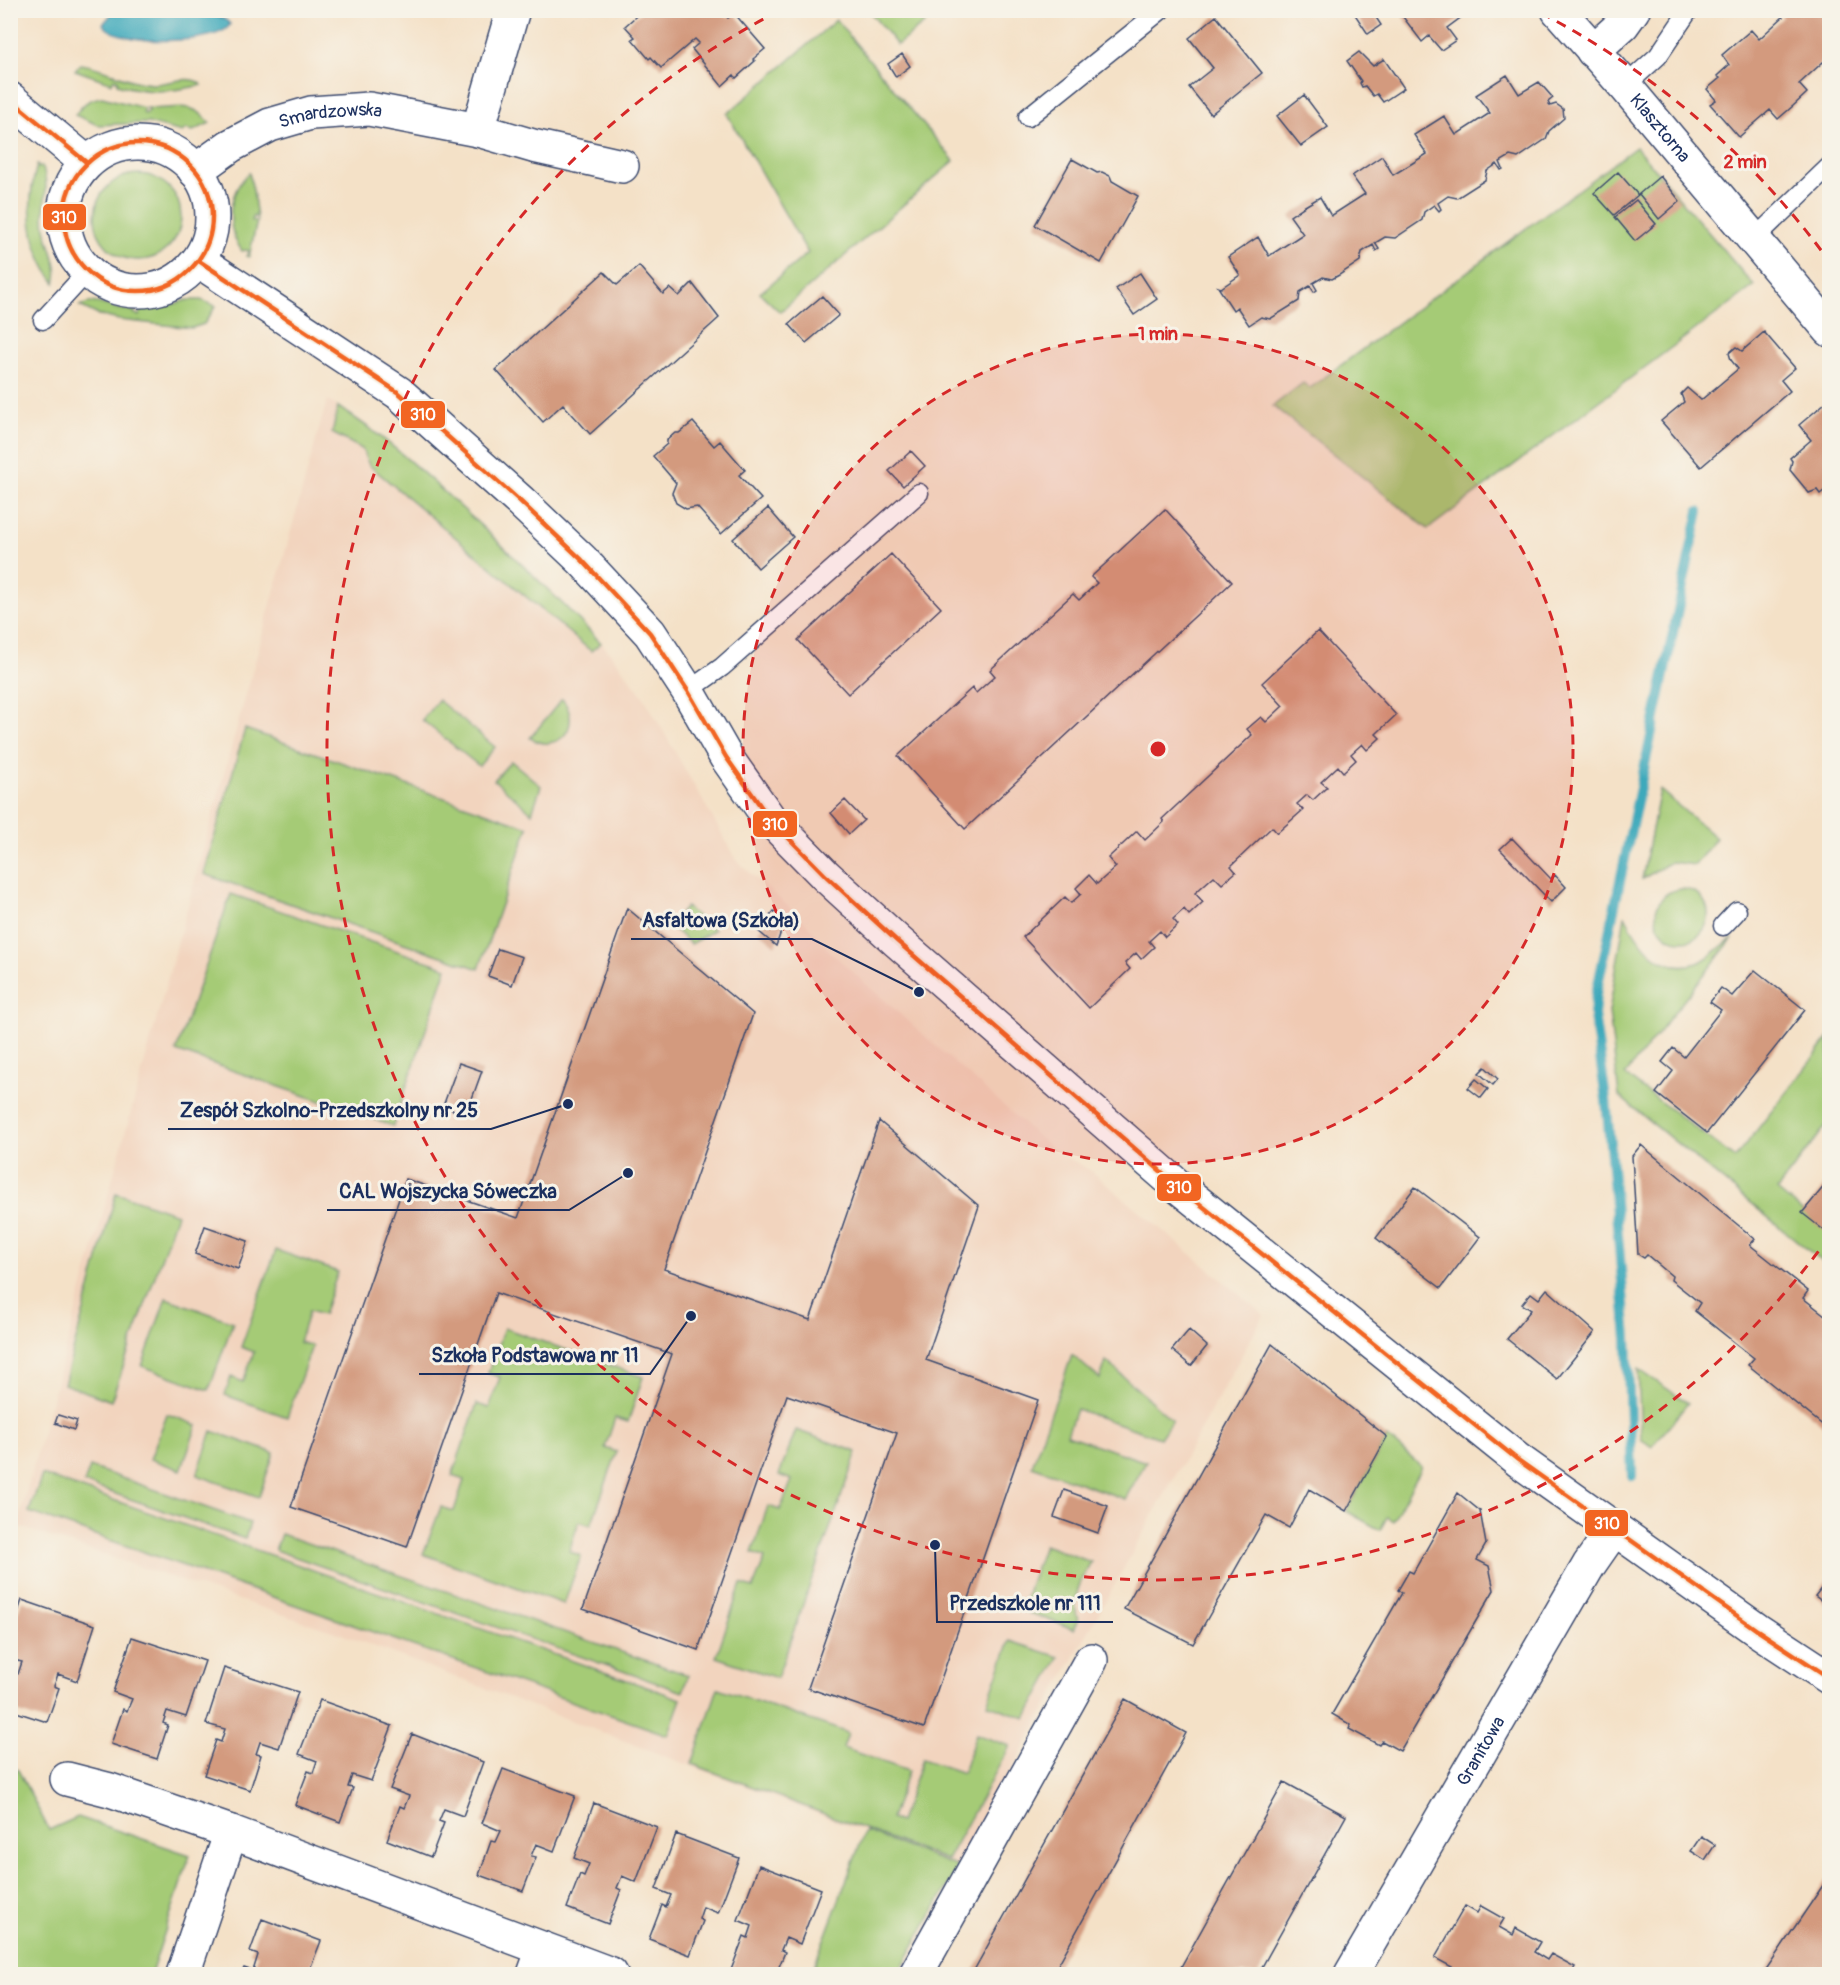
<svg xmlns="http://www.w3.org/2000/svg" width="1840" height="1985" font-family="Pangolin,sans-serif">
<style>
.built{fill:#f2d4be}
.green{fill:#a5cb76;stroke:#607d6a;stroke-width:1.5}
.water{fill:#3ca9bb;stroke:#2c6c8c;stroke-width:1.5}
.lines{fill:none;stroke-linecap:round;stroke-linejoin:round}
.stream{stroke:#3ca9bb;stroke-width:10}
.building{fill:#d39a7e}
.service-casing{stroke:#3c4a6e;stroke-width:21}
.minor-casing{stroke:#3c4a6e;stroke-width:36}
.tertiary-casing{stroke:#3c4a6e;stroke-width:36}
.service{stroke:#fff;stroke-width:18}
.minor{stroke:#fff;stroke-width:33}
.tertiary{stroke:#fff;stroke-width:33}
.bus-1-casing{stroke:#f7f3e8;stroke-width:9}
.bus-1{stroke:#f26522;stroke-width:4.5}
.ring{fill:none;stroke:#d62828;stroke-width:3;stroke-dasharray:10 8}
.labels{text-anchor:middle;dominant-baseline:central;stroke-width:6;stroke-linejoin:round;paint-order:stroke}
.street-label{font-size:18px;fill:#1b2f5e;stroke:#f7f3e8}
.centre{fill:#d62828;stroke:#f7f3e8;stroke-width:3}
.ring-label{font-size:18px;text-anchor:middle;font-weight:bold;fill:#d62828;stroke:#f7f3e8;stroke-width:6;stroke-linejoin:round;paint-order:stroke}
.leader{fill:none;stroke:#1b2f5e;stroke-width:2}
.callout-dot{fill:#1b2f5e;stroke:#f7f3e8;stroke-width:2}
.callout-label{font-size:20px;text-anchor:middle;font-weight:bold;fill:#1b2f5e;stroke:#f7f3e8;stroke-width:6;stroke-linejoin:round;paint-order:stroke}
.line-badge{stroke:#f7f3e8;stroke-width:2}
.badge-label{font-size:16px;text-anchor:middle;font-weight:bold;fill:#fff}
</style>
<rect width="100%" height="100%" fill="#f7f3e8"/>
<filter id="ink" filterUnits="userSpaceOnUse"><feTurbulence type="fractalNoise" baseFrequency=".0167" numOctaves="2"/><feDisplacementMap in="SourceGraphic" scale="12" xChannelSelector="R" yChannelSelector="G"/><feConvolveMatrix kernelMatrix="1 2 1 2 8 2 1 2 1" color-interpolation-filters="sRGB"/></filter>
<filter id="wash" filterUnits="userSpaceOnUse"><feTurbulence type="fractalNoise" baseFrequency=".008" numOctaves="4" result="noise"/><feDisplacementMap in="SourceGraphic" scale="24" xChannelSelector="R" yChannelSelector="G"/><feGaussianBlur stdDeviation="1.35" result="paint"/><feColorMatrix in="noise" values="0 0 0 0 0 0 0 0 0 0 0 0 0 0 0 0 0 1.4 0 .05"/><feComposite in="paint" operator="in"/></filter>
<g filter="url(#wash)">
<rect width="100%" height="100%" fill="#f4e1c7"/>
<!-- built -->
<path class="built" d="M 327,400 L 363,422 L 426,475 L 554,593 L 607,649 L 643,696 L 738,862 L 803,920 L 830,952 L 1051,1148 L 1091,1171 L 1264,1315 L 958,1867 L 344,1635 L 17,1526 Z"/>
<!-- green -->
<path class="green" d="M 869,11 L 916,11 L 925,23 L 897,45 Z
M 836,20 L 954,161 L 780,312 L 760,293 L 808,253 L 727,114 Z
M 81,64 C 106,67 127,83 153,84 C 169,84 191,73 202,85 C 172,92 147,94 117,84 L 118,81 L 114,79 L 112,83 L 75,70 Z
M 102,97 L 144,108 L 143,113 L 146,114 L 149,110 L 147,108 C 176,111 190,98 210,123 L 193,131 L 186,129 L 182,132 L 148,123 L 98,125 L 75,115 C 83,104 88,99 102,97 Z
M 1636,147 L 1754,286 L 1428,529 L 1273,406 L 1303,383 L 1310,388 Z
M 37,165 L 39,168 L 42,166 C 51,187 41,206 45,228 C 48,246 61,265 55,283 C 29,248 25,206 37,165 Z
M 249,173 L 253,190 L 257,218 L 253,216 L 252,218 L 252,221 L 257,221 L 249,257 L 246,256 L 249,252 L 247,250 L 242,251 C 225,228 227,193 249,173 Z
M95 217a43 43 0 1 1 86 0a43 43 0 1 1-86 0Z
M 187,300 L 201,300 L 216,306 L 204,324 L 192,328 L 119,320 L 98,315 L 80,306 C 96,299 99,304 115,308 C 121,310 128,310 135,311 L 134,313 L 139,316 L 140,313 L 139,310 L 154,310 Z
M 338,407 C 384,435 423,473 463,509 C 510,553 557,596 601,643 L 591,651 L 369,465 L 362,449 L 332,433 Z
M 562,699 C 576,715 572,740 548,743 C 542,744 536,741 530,738 Z
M 438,700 L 495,747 L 479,766 L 422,720 Z
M 245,729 L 528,827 L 479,969 L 204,874 Z
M 511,761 L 541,786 L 532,813 L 494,780 Z
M 1660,790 L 1716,838 L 1695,865 L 1671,862 L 1642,879 Z
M1656 915a26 26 0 1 1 52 0a26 26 0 1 1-52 0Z
M 231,894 L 447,968 L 393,1126 L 176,1051 Z
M 686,907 L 714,930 L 691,944 L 670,926 Z
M 1625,916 C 1640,944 1660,975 1698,963 C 1710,958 1722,945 1733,938 L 1625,1075 L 1735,1158 L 1829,1038 L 1829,1122 L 1777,1190 L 1829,1233 L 1829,1267 L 1619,1096 L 1609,1012 Z
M 116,1193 L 177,1214 L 111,1401 L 64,1384 Z
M 276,1250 L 338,1272 L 323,1315 L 309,1311 L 299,1342 L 312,1346 L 287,1417 L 225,1395 L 231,1377 L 243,1382 L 254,1352 L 241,1347 Z
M 166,1298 L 233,1322 L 209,1390 L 142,1366 Z
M 504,1328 L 643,1377 L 628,1422 L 615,1418 L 605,1448 L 617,1452 L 591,1525 L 579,1521 L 569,1551 L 581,1556 L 564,1604 L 423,1554 L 441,1507 L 454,1511 L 464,1480 L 452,1476 L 477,1404 L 489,1408 L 500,1377 L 488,1373 Z
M 1072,1355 L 1100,1379 L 1106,1361 L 1172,1420 L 1160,1438 L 1076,1409 L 1067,1435 L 1146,1462 L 1125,1499 L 1032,1466 Z
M 1638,1369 L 1688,1403 L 1652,1447 L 1641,1439 Z
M 167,1414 L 197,1425 L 181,1470 L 150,1459 Z
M 796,1430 L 857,1452 L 777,1678 L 716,1657 L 741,1584 L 753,1588 L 765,1558 L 752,1553 L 768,1506 L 780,1510 L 792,1480 L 779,1475 Z
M 212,1431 L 274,1453 L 259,1497 L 197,1475 Z
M 1387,1437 L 1422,1467 L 1393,1521 L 1387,1517 L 1380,1530 L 1346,1511 Z
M 90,1467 L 250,1523 L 245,1539 L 84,1483 Z
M 42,1475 L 681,1699 L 668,1735 L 29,1512 Z
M 281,1534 L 688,1675 L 683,1692 L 275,1550 Z
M 1044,1545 L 1091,1562 C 1080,1581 1071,1599 1078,1621 L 1074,1629 L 1021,1610 Z
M 1010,1641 L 1059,1657 L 1026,1718 L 987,1704 Z
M 718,1688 L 848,1733 L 843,1748 L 908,1771 L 891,1819 L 900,1822 L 922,1759 L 963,1773 L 976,1734 L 1010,1746 L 947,1860 L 692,1764 Z
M 11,1767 L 18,1770 L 49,1830 L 78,1817 L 190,1855 L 151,1974 L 11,1974 Z
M 865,1831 L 958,1867 L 898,1974 L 811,1974 Z"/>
<!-- water -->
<path class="water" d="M 191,11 C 203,12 223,14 230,24 C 222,45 116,47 103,24 L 114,11 Z"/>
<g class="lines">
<!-- stream -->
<path class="stream" d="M 1632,1476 L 1627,1338 L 1606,1099 L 1594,1015 L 1596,994 L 1699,511"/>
</g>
<g id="blocks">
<!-- building -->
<path class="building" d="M 643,10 L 725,10 L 726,12 L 724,14 L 728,18 L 734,13 L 765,49 L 753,59 L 755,61 L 736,78 L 734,75 L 722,86 L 692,49 L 699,43 L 695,39 L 661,68 L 651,57 L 649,59 L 632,39 L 635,37 L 625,26 Z
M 1358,10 L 1371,10 L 1381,25 L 1368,34 L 1354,13 Z
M 1402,10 L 1465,10 L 1467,13 L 1447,28 L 1456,40 L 1441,50 L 1429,36 L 1422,42 L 1400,13 Z
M 1777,10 L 1830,10 L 1830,69 L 1823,62 L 1799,84 L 1807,93 L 1793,106 L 1778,119 L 1770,110 L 1739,137 L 1710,104 L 1716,100 L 1707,89 L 1720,78 L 1717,76 L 1729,65 L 1722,55 L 1751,30 L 1759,39 L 1783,17 Z
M 1216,16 L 1262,73 L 1211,114 L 1189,87 L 1213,68 L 1189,38 Z
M 1359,52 L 1373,66 L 1384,59 L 1404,88 L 1383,102 L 1377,94 L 1373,96 L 1365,86 L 1362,87 L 1360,83 L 1361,81 L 1347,61 Z
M 902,54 L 910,66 L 896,77 L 888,64 Z
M 1507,75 L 1519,94 L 1539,82 L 1553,98 L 1548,102 L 1550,106 L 1556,104 L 1563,109 L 1564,118 L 1549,131 L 1546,139 L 1518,158 L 1510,156 L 1500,162 L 1503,169 L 1501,170 L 1497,164 L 1487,171 L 1485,180 L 1457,198 L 1448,196 L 1438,203 L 1441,209 L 1439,211 L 1434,205 L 1424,212 L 1422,220 L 1395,238 L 1385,237 L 1375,243 L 1379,249 L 1376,251 L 1373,245 L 1362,252 L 1360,261 L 1339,275 L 1332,279 L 1323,277 L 1313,283 L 1317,290 L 1314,292 L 1310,286 L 1300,292 L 1299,301 L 1270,319 L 1261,317 L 1249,325 L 1237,307 L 1233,310 L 1218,287 L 1221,288 L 1240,275 L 1228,257 L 1258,237 L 1269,256 L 1303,234 L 1290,216 L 1305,206 L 1320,197 L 1331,216 L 1365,194 L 1352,176 L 1382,156 L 1393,175 L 1411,164 L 1427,154 L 1414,135 L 1444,116 L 1456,135 L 1490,113 L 1476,95 Z
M 1304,95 L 1328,127 L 1301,146 L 1277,116 Z
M 1072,159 L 1097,173 L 1102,172 L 1110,176 L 1112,181 L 1138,196 L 1101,263 L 1035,225 Z
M 1618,172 L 1638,195 L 1614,215 L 1594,193 Z
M 1660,176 L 1680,201 L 1659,219 L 1639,194 Z
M 1636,200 L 1656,224 L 1635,241 L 1615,217 Z
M 639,266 L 663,294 L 670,288 L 679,296 L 692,283 L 719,318 L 590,434 L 563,404 L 543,422 L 496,370 L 604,272 L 617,285 Z
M 1140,273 L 1157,299 L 1134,315 L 1116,289 Z
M 822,296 L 839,315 L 806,343 L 789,324 Z
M 1764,332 L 1795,368 L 1781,380 L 1790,391 L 1701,467 L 1661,421 L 1684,402 L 1681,394 L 1687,388 L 1701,400 L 1738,369 L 1731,360 L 1729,353 L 1736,347 L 1742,351 Z
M 1825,403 L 1830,408 L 1830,486 L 1820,494 L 1817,490 L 1809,493 L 1790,470 L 1792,461 L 1790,458 L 1811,440 L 1799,425 Z
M 693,422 L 714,446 L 720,441 L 732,455 L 745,470 L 739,475 L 761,499 L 721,534 L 697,507 L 686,509 L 676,503 L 672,493 L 676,483 L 653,456 L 667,444 L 667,440 L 675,433 L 679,433 Z
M 911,451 L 925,466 L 903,486 L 889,471 Z
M 768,508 L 793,537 L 758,568 L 733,539 Z
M 1165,509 L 1232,582 L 965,829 L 898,756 L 972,688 L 976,693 L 995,676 L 990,670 L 1073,594 L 1079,600 L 1097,583 L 1091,577 Z
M 891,554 L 941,608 L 848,694 L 798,640 Z
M 1318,631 L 1396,715 L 1376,734 L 1380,738 L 1367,750 L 1362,744 L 1351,754 L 1356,760 L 1343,772 L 1338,766 L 1321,782 L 1327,787 L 1313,800 L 1307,795 L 1297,804 L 1303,810 L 1277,833 L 1272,827 L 1231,866 L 1236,872 L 1222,884 L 1214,876 L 1195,893 L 1203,902 L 1189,915 L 1184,909 L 1173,919 L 1178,925 L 1165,937 L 1160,931 L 1149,941 L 1154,947 L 1141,959 L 1136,953 L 1125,963 L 1130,969 L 1089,1008 L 1023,937 L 1065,897 L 1071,903 L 1081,894 L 1076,888 L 1089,875 L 1097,884 L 1116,867 L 1108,858 L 1137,831 L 1145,840 L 1164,822 L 1162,819 L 1252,735 L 1247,729 L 1261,717 L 1266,722 L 1283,706 L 1262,683 Z
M 1830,684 L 1830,709 L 1823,699 Z
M 845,800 L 864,820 L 849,834 L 831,813 Z
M 1512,838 L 1551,879 L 1555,875 L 1566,887 L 1551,902 L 1500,849 Z
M 627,908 L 753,1014 L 664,1269 L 810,1320 L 879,1121 L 979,1206 L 926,1360 L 1038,1400 L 924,1728 L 808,1688 L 897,1433 L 787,1395 L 698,1650 L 583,1609 L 672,1354 L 496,1293 L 407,1547 L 291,1507 L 406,1179 L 518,1218 Z
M 774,911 L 785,920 L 776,946 L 758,931 Z
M 498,949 L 522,957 L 512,985 L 488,976 Z
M 1755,970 L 1805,1010 L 1707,1133 L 1656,1093 L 1673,1071 L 1662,1062 L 1673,1048 L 1684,1057 L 1721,1010 L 1710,1002 L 1721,988 L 1732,996 Z
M 459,1063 L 482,1071 L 466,1115 L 443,1106 Z
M 1485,1067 L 1498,1079 L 1493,1085 L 1479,1073 Z
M 1476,1079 L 1488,1089 L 1481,1098 L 1468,1088 Z
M 1641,1145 L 1755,1239 L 1750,1245 L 1808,1291 L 1803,1298 L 1830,1319 L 1830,1431 L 1748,1365 L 1754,1358 L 1695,1311 L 1700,1303 L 1671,1280 L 1672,1276 L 1647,1255 L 1644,1258 L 1638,1254 L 1632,1156 Z
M 1830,1179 L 1830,1235 L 1802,1213 Z
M 1415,1187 L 1480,1237 L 1441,1288 L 1376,1238 Z
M 205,1226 L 248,1241 L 238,1269 L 195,1254 Z
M 1547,1289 L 1595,1332 L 1557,1379 L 1507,1339 L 1531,1310 L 1522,1304 L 1531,1293 L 1539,1299 Z
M 1189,1330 L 1207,1346 L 1191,1366 L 1172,1350 Z
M 1272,1344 L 1387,1437 L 1346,1511 L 1309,1489 L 1289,1528 L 1266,1515 L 1193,1644 L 1124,1609 Z
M 58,1415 L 77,1421 L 74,1430 L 55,1423 Z
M 1064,1490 L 1108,1506 L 1098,1533 L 1054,1517 Z
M 1458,1493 L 1480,1511 L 1486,1544 L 1477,1560 L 1489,1566 L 1494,1590 L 1400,1751 L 1382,1741 L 1379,1745 L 1349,1729 L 1351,1725 L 1332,1714 L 1402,1593 L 1398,1590 L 1409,1571 L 1413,1573 Z
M 1830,1577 L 1830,1607 L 1815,1596 Z
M 22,1600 L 95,1625 L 77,1681 L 58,1674 L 54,1686 L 59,1688 L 47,1722 L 10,1710 L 10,1681 L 13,1673 L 18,1674 L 22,1662 L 10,1659 L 10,1635 Z
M 132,1637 L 205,1661 L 186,1717 L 167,1711 L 163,1723 L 168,1725 L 157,1759 L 111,1744 L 123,1709 L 127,1711 L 132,1699 L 113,1692 Z
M 224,1668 L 298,1692 L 279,1748 L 260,1742 L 256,1754 L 261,1755 L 250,1790 L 204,1775 L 216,1740 L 221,1742 L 225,1729 L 206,1724 Z
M 1125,1699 L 1186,1733 L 1053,1974 L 972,1974 Z
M 320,1700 L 392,1726 L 371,1781 L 352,1775 L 348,1787 L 353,1788 L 340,1822 L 295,1805 L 308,1771 L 313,1773 L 317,1761 L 299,1754 Z
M 412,1734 L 483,1762 L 463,1816 L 444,1809 L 439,1821 L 444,1823 L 431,1857 L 387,1840 L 400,1806 L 404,1808 L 409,1796 L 390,1789 Z
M 503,1769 L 575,1796 L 554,1851 L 536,1844 L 531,1856 L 536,1857 L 523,1891 L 479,1875 L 491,1841 L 496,1842 L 501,1831 L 482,1823 Z
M 1284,1782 L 1346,1816 L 1258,1974 L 1177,1974 Z
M 594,1803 L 657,1827 L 636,1882 L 622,1876 L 617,1888 L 621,1890 L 608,1924 L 567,1908 L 580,1874 L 584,1876 L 589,1864 L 574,1858 Z
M 676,1834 L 739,1858 L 718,1913 L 703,1907 L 699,1919 L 703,1921 L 690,1955 L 649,1939 L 662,1905 L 666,1907 L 671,1895 L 656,1889 Z
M 1701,1836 L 1715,1845 L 1705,1860 L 1691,1851 Z
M 759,1865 L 821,1889 L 800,1944 L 786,1938 L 781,1950 L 785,1952 L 776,1974 L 742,1974 L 731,1970 L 744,1936 L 748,1938 L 752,1926 L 738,1920 Z
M 1830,1875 L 1830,1974 L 1763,1974 Z
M 1465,1906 L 1477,1913 L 1481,1906 L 1504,1919 L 1499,1927 L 1513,1935 L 1516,1928 L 1540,1942 L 1534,1952 L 1547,1960 L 1551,1954 L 1575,1967 L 1571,1974 L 1465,1974 L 1435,1958 Z
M 262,1919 L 321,1941 L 308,1974 L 292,1968 L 290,1974 L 241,1974 L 244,1968 L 253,1971 L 258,1955 L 250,1952 Z"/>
</g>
</g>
<g filter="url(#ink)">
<use href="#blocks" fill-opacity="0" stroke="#3c4a6e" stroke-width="1.5"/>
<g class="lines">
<defs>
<path id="service" d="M 1625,86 L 1658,56 L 1689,10
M 1028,117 L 1161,10
M 1753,240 L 1830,166
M 43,320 L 88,271
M 688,691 L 722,667 L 919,493
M 1723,926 L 1737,911"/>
<g id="minor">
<path id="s1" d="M 1558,10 L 1625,86 L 1830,330"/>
<path d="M 1593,51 L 1623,24 L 1633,10"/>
<path d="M 478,130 L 513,10"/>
<path id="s2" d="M 195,171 L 230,146 L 270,125 L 311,113 L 369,109 L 478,130 L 533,146 L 622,166"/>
<path d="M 67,1779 L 110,1790 L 231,1832 L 611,1974"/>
<path d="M 183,1974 L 231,1832"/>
<path d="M 534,1974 L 543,1949"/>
<path d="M 916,1974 L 1091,1660"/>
<path id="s3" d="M 1351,1974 L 1589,1565 L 1614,1529"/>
</g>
<path id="tertiary" d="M 10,99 L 86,162
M64 217a74 74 0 1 1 148 0a74 74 0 1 1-148 0Z
M 199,261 L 399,393 L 521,502 L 582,560 L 650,633 L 688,691 L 726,757 L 769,818 L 826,876 L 897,941 L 1180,1188 L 1518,1460 L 1757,1630 L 1830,1678"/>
</defs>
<!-- service casing -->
<use href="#service" class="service-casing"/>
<!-- minor casing -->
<use href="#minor" class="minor-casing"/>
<!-- tertiary casing -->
<use href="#tertiary" class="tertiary-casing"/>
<!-- service -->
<use href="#service" class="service"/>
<!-- minor -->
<use href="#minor" class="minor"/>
<!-- tertiary -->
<use href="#tertiary" class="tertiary"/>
<defs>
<path id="bus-1" d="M 10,99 L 86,162
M64 217a74 74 0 1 1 148 0a74 74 0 1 1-148 0Z
M 199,261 L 399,393 L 521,502 L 582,560 L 650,633 L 688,691 L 726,757 L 769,818 L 826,876 L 897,941 L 1180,1188 L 1518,1460 L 1757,1630 L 1830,1678"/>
</defs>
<!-- bus-1 casing -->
<use href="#bus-1" class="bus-1-casing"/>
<!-- bus-1 -->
<use href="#bus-1" class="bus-1"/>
</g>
</g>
<!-- distance rings -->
<circle cx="1158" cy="749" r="415" fill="#d62828" fill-opacity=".12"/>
<g class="ring">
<circle cx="1158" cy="749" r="415"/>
<path d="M1829 1237A830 830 0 1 1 775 13M1541 13A830 830 0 0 1 1829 261"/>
</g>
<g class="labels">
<!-- street labels -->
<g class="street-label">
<text stroke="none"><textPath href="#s2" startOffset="150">Smardzowska</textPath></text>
<text stroke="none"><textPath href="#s1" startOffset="156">Klasztorna</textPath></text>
<text stroke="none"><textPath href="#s3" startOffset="258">Granitowa</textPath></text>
</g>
</g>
<circle cx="1158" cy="749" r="9" class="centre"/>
<g class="ring-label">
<text x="1745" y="168">2 min</text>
<text x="1158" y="340">1 min</text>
</g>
<!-- callouts -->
<path class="leader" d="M919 992L812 939H631M568 1104L491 1129H168M628 1173L569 1210H327M691 1316L650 1374H419M935 1545L937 1622H1113"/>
<g class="callout-dot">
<circle cx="919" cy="992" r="6"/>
<circle cx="568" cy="1104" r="6"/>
<circle cx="628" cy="1173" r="6"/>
<circle cx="691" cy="1316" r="6"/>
<circle cx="935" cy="1545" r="6"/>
</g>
<g class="callout-label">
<text x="721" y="927">Asfaltowa (Szkoła)</text>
<text x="329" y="1117">Zespół Szkolno-Przedszkolny nr 25</text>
<text x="448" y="1198">CAL Wojszycka Sóweczka</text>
<text x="535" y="1362">Szkoła Podstawowa nr 11</text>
<text x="1025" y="1610">Przedszkole nr 111</text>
</g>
<g class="line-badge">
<rect x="42" y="203" width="45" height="28" rx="6" fill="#f26522"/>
<rect x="400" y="400" width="46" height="29" rx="6" fill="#f26522"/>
<rect x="752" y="810" width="46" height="28" rx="6" fill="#f26522"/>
<rect x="1156" y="1173" width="46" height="29" rx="6" fill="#f26522"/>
<rect x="1584" y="1509" width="45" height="28" rx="6" fill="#f26522"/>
</g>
<g class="badge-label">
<text x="64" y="223">310</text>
<text x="423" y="420">310</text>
<text x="775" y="830">310</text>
<text x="1179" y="1193">310</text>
<text x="1607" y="1529">310</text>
</g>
<!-- margin -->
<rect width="1840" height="1985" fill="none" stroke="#f7f3e8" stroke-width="36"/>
</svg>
